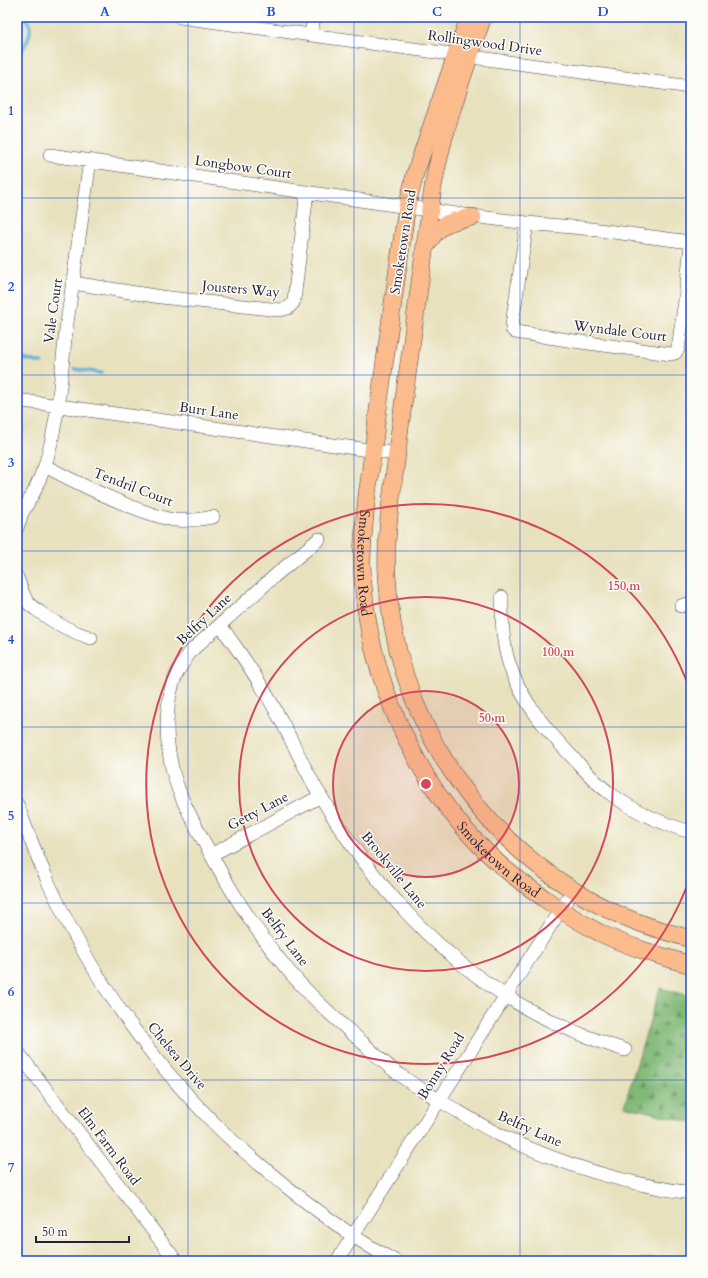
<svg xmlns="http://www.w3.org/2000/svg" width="708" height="1278" font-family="Cardo,serif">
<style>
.forest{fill:url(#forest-firs);stroke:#526e59}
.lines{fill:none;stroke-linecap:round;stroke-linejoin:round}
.stream{stroke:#5cb2d9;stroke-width:3.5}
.minor-casing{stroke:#403f4f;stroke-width:14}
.major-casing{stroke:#403f4f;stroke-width:18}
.minor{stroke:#fff;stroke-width:13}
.major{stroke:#fbbb8c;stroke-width:17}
.grid{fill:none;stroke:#1d4ed8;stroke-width:1;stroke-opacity:0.55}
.ring{fill:none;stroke:#d1495b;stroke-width:2}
.labels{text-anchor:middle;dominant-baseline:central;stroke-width:3;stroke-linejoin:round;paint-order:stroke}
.street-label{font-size:14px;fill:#22223b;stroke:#fdfcf7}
.centre{fill:#d1495b;stroke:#fdfcf7;stroke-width:2}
.ring-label{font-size:12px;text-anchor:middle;font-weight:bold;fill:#d1495b;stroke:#fdfcf7;stroke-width:3;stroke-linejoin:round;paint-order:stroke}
.neatline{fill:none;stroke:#1d4ed8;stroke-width:1.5}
.grid-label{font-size:13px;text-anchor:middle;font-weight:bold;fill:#1d4ed8}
</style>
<defs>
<pattern id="forest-firs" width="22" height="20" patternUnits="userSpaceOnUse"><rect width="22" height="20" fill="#81b977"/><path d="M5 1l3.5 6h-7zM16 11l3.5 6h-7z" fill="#699663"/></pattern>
</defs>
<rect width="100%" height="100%" fill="#fdfcf7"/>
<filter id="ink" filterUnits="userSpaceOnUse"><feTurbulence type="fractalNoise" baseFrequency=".025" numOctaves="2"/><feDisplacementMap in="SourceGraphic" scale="8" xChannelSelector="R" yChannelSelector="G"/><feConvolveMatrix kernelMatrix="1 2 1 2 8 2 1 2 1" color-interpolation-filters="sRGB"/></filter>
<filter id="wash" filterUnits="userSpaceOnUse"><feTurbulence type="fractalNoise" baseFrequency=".012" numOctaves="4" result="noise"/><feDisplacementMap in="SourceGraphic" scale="16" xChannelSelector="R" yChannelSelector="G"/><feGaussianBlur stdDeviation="0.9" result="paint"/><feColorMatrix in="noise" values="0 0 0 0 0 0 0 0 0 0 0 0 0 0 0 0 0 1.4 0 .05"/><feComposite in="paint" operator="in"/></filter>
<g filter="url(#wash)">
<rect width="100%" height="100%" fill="#e8e1be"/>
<!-- forest -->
<path class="forest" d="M 17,427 L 24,428 L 17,446 Z
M 660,988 L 691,996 L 691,1122 L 624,1106 Z
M 651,1258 L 683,1261 L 691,1259 L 691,1261 L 628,1261 Z"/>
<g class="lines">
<!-- stream -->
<path class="stream" d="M 17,58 C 22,50 32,37 30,26 C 29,23 27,20 26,17
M 17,358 L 42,363
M 75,369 L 101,373"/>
</g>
</g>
<g filter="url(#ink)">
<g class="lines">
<defs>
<path id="minor" d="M 180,17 L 691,87
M 311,35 L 314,17
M 50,155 L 449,213 L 527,223
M 527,223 L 583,228 L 690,242 L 691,245 L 685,300 L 678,349 L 675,353 L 671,354 L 581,342 L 515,332 L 512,329 L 512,325 Z
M 73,283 L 161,297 L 280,310 L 288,308 L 293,303 L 294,300 L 307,192
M 17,400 L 397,454
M 45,466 C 73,481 102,495 132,507 C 145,512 159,517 173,520 C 186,521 200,520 213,517
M 17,528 L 22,513 L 34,492 L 45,466 L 52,439 L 58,406 L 66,330 L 90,160
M 319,539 L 278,573 L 193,649 C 187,656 182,664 177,673 C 165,699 165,735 171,763 C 176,791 190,815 203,840 C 225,881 250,923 279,959 C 302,989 334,1018 362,1042 C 374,1053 386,1065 400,1075 C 413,1085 428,1093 442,1102 C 461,1113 480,1125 500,1135 C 560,1164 625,1184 691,1193
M 17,577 C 20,586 23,596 28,603 C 32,607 37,610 41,613 C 56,624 73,632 91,638
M 502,597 C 502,619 502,639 508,660 C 519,700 550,734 578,763 C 588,774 599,786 611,794 C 635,812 663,824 691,832
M 681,606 L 691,603
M 220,625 C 243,656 264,688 282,722 C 295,747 306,772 320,795 C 371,883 443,963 533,1012 C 563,1028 593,1040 625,1050
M 17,804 C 27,831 38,859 50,886 C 91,975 148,1058 218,1127 C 240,1149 264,1168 287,1187 C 321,1214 357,1241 395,1261
M 211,855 L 321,796
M 17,1051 L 176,1261
M 337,1261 L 573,890"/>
<g id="major">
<path id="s1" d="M 469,17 L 415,174 L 407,207 C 396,277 387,347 377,417 C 374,443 371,469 367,495 C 365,518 362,540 362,564 C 365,673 416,789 497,862 C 512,876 529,887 545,899 C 562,911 581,923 600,933 C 629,947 660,956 691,965"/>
<path d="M 483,17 C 466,67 448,116 437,167 C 432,188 430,210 427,231 C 421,272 416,313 410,355 C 405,390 400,426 396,462 C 391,500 385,537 387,575 C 394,717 478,843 605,908 C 632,922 662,931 691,939"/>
<path d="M 427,245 C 440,222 449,222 473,217"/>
</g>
</defs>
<!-- minor casing -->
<use href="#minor" class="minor-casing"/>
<!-- major casing -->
<use href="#major" class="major-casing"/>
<!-- minor -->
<use href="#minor" class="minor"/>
<!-- major -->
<use href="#major" class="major"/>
</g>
</g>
<!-- grid -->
<path class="grid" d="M 188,17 L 188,1261M 354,17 L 354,1261M 520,17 L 520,1261M 17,198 L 691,198M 17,375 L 691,375M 17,551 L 691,551M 17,727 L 691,727M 17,903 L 691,903M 17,1080 L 691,1080"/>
<!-- distance rings -->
<circle cx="426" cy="784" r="93" fill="#d1495b" fill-opacity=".12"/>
<g class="ring">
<circle cx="426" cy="784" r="93"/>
<circle cx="426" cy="784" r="187"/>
<path d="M691 875A280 280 0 1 1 691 693"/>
</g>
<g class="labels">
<!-- street labels -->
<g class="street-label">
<text transform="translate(485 43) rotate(8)">Rollingwood Drive</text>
<text transform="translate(243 167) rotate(8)">Longbow Court</text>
<text transform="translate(403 242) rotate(-81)">Smoketown Road</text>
<text transform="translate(241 289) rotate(5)">Jousters Way</text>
<text transform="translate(53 311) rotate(-82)">Vale Court</text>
<text transform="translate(620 331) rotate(7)">Wyndale Court</text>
<text transform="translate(209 411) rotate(8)">Burr Lane</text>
<text transform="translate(133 487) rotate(21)">Tendril Court</text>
<text stroke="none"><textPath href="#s1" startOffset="559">Smoketown Road</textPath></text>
<text transform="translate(204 619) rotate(-43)">Belfry Lane</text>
<text transform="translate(258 811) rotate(-28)">Getty Lane</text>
<text stroke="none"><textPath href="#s1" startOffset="895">Smoketown Road</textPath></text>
<text transform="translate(394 870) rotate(51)">Brookville Lane</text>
<text transform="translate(285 937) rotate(53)">Belfry Lane</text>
<text transform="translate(177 1056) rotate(50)">Chelsea Drive</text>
<text transform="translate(441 1066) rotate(-58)">Bonny Road</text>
<text transform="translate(530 1129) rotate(24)">Belfry Lane</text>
<text transform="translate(109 1146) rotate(53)">Elm Farm Road</text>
</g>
</g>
<circle cx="426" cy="784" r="6" class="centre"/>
<g class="ring-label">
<text x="624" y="590">150 m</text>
<text x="558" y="656">100 m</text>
<text x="492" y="722">50 m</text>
</g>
<!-- margin -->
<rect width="708" height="1278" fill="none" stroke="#fdfcf7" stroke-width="44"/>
<!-- scale -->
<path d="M36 1236v6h93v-6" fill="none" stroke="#22223b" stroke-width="2"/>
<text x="42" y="1236" font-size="12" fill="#22223b" stroke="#fdfcf7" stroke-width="3" paint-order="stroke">50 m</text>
<rect x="22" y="22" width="664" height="1234" class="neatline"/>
<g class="grid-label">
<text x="105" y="16">A</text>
<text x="271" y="16">B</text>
<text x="437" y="16">C</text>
<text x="603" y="16">D</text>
<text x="11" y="115">1</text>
<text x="11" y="291">2</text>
<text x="11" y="467">3</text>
<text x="11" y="644">4</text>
<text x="11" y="820">5</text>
<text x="11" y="996">6</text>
<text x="11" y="1172">7</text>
</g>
</svg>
